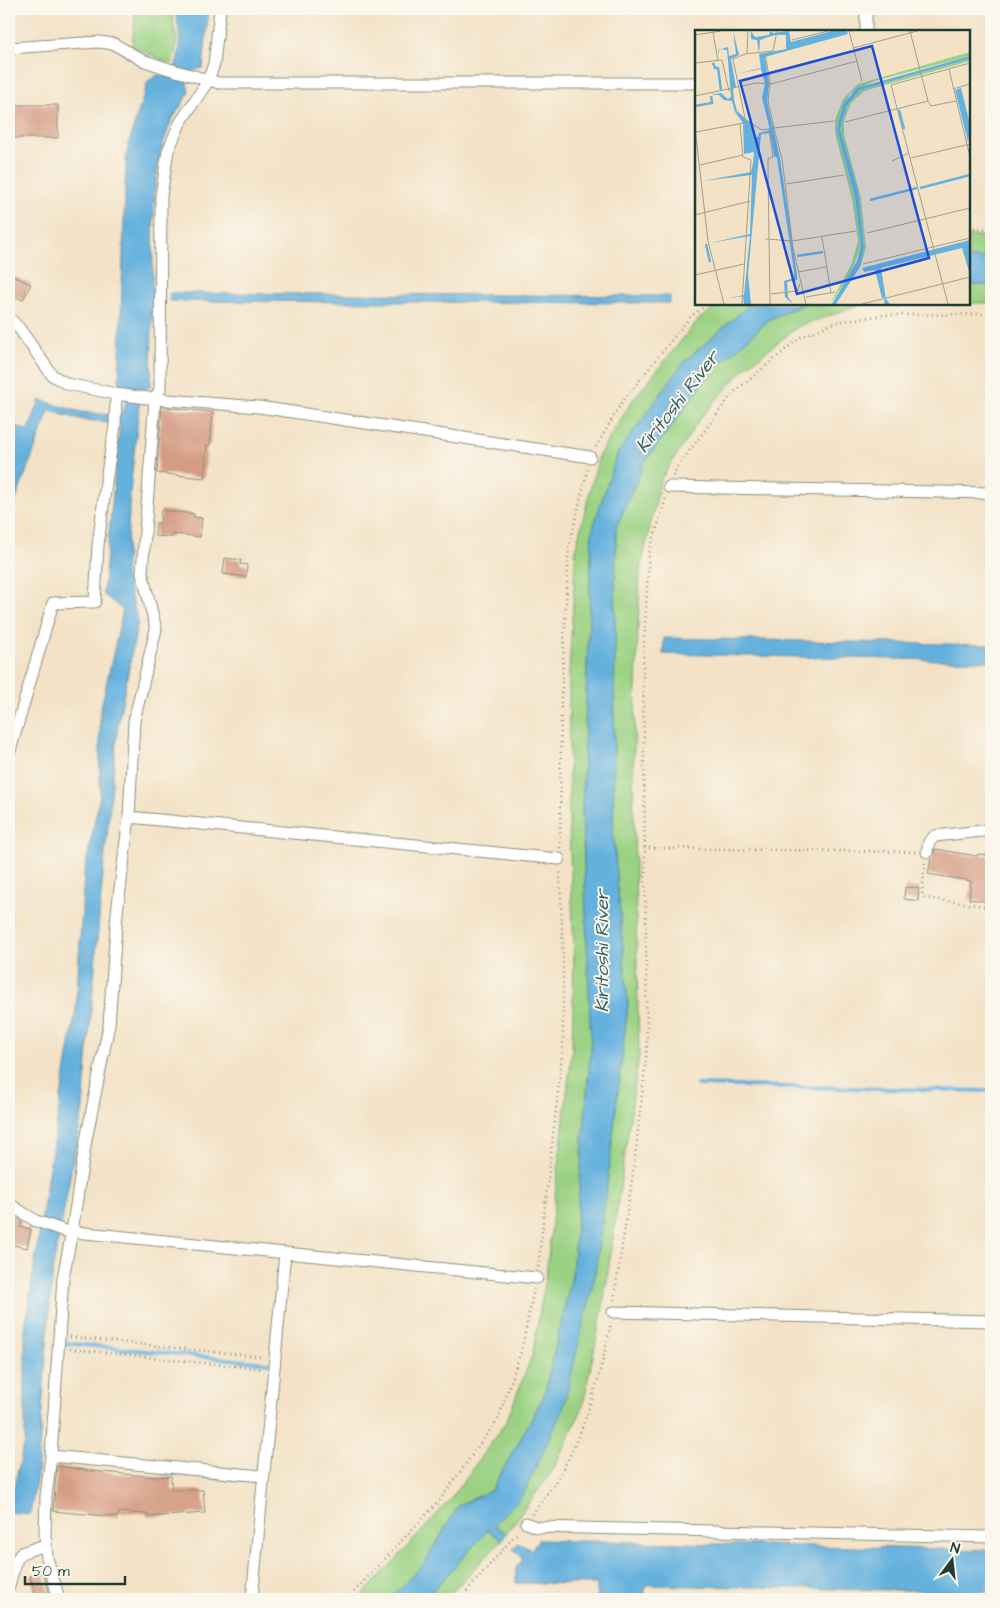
<svg xmlns="http://www.w3.org/2000/svg" width="1000" height="1608" font-family="'Architects Daughter',sans-serif">
<style>
.green{fill:#9ad182;stroke:#5c875b}
.water{fill:#65b1de;stroke:#427789}
.lines{fill:none;stroke-linecap:round;stroke-linejoin:round}
.stream{stroke:#65b1de;stroke-width:4}
.building{fill:#d59c84}
.minor-casing{stroke:#89907d;stroke-width:13}
.path{stroke:#89907d;stroke-width:2.5;stroke-dasharray:1 4;stroke-linecap:butt}
.minor{stroke:#fff;stroke-width:11}
.labels{text-anchor:middle;dominant-baseline:central;stroke-width:4;stroke-linejoin:round;paint-order:stroke}
.water-label{font-size:19px;font-style:italic;fill:#346067;stroke:#fbf7ec}
.inset-river{fill:none;stroke:#65b1de;stroke-width:2.5}
.inset-road{fill:none;stroke:#9ea08c;stroke-width:1}
.view{fill:#1d4ed8;fill-opacity:0.15;stroke:#1d4ed8;stroke-width:2.5}
.inset-edge{fill:none;stroke:#1f3d34;stroke-width:2.5}
</style>
<rect width="100%" height="100%" fill="#fbf7ec"/>
<filter id="ink" filterUnits="userSpaceOnUse"><feTurbulence type="fractalNoise" baseFrequency=".02" numOctaves="2"/><feDisplacementMap in="SourceGraphic" scale="10" xChannelSelector="R" yChannelSelector="G"/><feConvolveMatrix kernelMatrix="1 2 1 2 8 2 1 2 1" color-interpolation-filters="sRGB"/></filter>
<filter id="wash" filterUnits="userSpaceOnUse"><feTurbulence type="fractalNoise" baseFrequency=".0096" numOctaves="4" result="noise"/><feDisplacementMap in="SourceGraphic" scale="20" xChannelSelector="R" yChannelSelector="G"/><feGaussianBlur stdDeviation="1.12" result="paint"/><feColorMatrix in="noise" values="0 0 0 0 0 0 0 0 0 0 0 0 0 0 0 0 0 1.4 0 .05"/><feComposite in="paint" operator="in"/></filter>
<g filter="url(#wash)">
<rect width="100%" height="100%" fill="#f3e2c6"/>
<!-- green -->
<path class="green" d="M 136,9 L 171,9 L 177,42 L 172,64 L 132,46 Z
M 969,236 L 991,236 L 991,259 L 969,258 Z
M 969,285 L 991,285 L 991,303 L 969,303 Z
M 721,304 L 750,304 L 683,363 L 592,531 L 582,809 L 591,1045 L 572,1276 L 544,1396 L 492,1490 L 459,1505 L 424,1564 L 389,1599 L 359,1599 L 450,1500 L 506,1422 L 533,1353 L 546,1274 L 572,1049 L 574,950 L 569,828 L 569,674 L 576,547 L 599,455 L 632,401 L 698,320 Z
M 804,304 L 909,304 L 863,304 L 799,326 L 746,367 L 701,417 L 661,479 L 640,571 L 633,777 L 639,1055 L 603,1307 L 582,1409 L 553,1470 L 506,1534 L 493,1524 L 523,1495 L 594,1280 L 609,1169 L 628,1004 L 613,835 L 616,528 L 644,463 L 711,372 L 770,319 Z
M 488,1530 L 502,1540 L 445,1599 L 425,1599 Z"/>
<!-- water -->
<path class="water" d="M 175,9 L 209,9 L 203,68 L 192,71 L 187,83 L 189,93 L 171,121 L 161,150 L 154,193 L 151,387 L 141,390 L 131,481 L 125,575 L 138,621 L 118,724 L 101,895 L 83,1108 L 53,1267 L 37,1475 L 30,1514 L 9,1512 L 9,1495 L 12,1495 L 25,1441 L 25,1330 L 48,1174 L 76,1009 L 84,874 L 100,795 L 100,712 L 123,610 L 103,594 L 120,423 L 83,420 L 49,411 L 9,518 L 9,423 L 28,431 L 40,400 L 81,412 L 120,416 L 126,403 L 127,389 L 119,385 L 126,158 L 131,136 L 148,81 L 158,75 L 170,77 C 184,53 180,34 175,9 Z
M 969,258 L 991,259 L 991,285 L 969,285 Z
M 170,293 L 670,296 L 670,303 L 169,301 Z
M 750,304 L 804,304 L 770,319 L 711,372 L 644,463 L 616,528 L 613,835 L 628,1004 L 609,1169 L 594,1280 L 563,1409 L 523,1495 L 494,1524 L 506,1534 L 502,1540 L 488,1530 L 425,1599 L 389,1599 L 424,1564 L 459,1505 L 492,1490 L 544,1396 L 572,1276 L 591,1045 L 582,809 L 592,531 L 617,454 L 683,363 Z
M 664,638 L 991,645 L 991,661 L 663,654 Z
M 538,1540 L 991,1550 L 991,1592 L 645,1585 L 645,1599 L 597,1599 L 597,1584 L 516,1583 L 516,1568 L 523,1559 L 513,1549 L 518,1543 L 531,1550 Z"/>
<g class="lines">
<!-- stream -->
<path class="stream" d="M 697,1085 L 991,1091
M 64,1343 L 268,1363
M 163,1472 L 255,1481"/>
</g>
<g id="blocks">
<!-- building -->
<path class="building" d="M 13,105 L 58,105 L 58,138 L 14,138 Z
M 9,274 L 31,284 L 23,300 L 9,294 Z
M 162,407 L 213,412 L 210,445 L 207,445 L 204,478 L 157,473 Z
M 161,510 L 194,514 L 194,517 L 202,518 L 200,537 L 172,534 L 172,537 L 155,536 L 156,523 L 160,524 Z
M 225,558 L 241,560 L 240,564 L 247,565 L 246,577 L 223,574 Z
M 935,849 L 977,856 L 978,854 L 991,856 L 991,902 L 969,899 L 971,881 L 928,874 L 931,858 Z
M 905,887 L 919,888 L 918,901 L 904,899 Z
M 9,1215 L 22,1221 L 20,1227 L 31,1229 L 27,1248 L 9,1244 Z
M 57,1466 L 92,1471 L 157,1477 L 171,1476 L 172,1490 L 203,1490 L 205,1513 L 147,1517 L 147,1514 L 119,1512 L 118,1517 L 53,1511 Z
M 43,1572 L 51,1599 L 37,1599 L 30,1576 Z"/>
</g>
</g>
<g filter="url(#ink)">
<use href="#blocks" fill-opacity="0" stroke="#89907d" stroke-width="1"/>
<g class="lines">
<defs>
<path id="minor" d="M 220,9 L 214,64 L 208,81 L 180,123 L 168,151 L 161,196 L 160,390 L 155,399 L 259,407 L 590,457
M 866,31 L 866,9
M 9,48 L 99,42 L 114,44 L 142,60 L 169,69 L 219,83 L 696,83
M 9,318 L 19,328 L 52,375 L 67,384 L 116,394 L 155,399 L 142,572 L 156,629 L 134,721 L 129,817 L 117,913 L 109,1025 L 86,1140 L 72,1231 L 63,1278 L 51,1456 L 46,1496 L 45,1534 L 47,1558 L 59,1599
M 669,487 L 991,493
M 9,754 L 53,603 L 95,602 L 98,545 L 108,467 L 115,426 L 116,394
M 129,817 L 559,859
M 927,852 L 929,842 L 935,836 L 991,830
M 9,1204 L 36,1221 L 65,1231 L 537,1278
M 613,1312 L 991,1321
M 51,1456 L 263,1476
M 526,1523 L 536,1527 L 991,1537
M 9,1586 L 15,1563 L 21,1553 L 45,1545
M 252,1599 L 285,1253"/>
</defs>
<!-- minor casing -->
<use href="#minor" class="minor-casing"/>
<!-- path -->
<path class="path" d="M 969,228 L 991,229
M 596,447 L 622,402 L 691,316 L 708,304
M 673,476 L 678,466 L 733,393 L 801,337 L 836,322 L 884,315 L 991,314
M 560,848 L 561,700 L 569,547 L 588,468
M 644,848 L 915,852
M 925,863 L 922,895 L 925,898 L 991,907
M 538,1267 L 563,1048 L 563,956 L 560,871
M 614,1300 L 634,1166 L 647,1050 L 643,662 L 649,553 L 666,498
M 70,1337 L 264,1357
M 70,1349 L 263,1369
M 532,1514 C 541,1501 553,1487 561,1473 C 587,1425 600,1376 611,1323
M 347,1599 L 440,1500 L 498,1419 L 521,1352 L 534,1289
M 460,1599 L 518,1532"/>
<!-- minor -->
<use href="#minor" class="minor"/>
</g>
</g>
<g class="labels">
<!-- water labels -->
<g class="water-label">
<text transform="translate(678 402) rotate(-52)">Kiritoshi River</text>
<text transform="translate(602 951) rotate(-90)">Kiritoshi River</text>
</g>
</g>
<!-- overview -->
<g transform="translate(695 30)">
<rect width="275" height="275" fill="#f3e2c6"/>
<path d="M 275,22 L 275,26 L 179,51 L 155,64 L 142,100 L 160,168 L 166,216 L 156,243 L 135,274 L 157,233 L 163,211 L 157,169 L 140,103 L 140,90 L 148,69 L 163,54 ZM 275,29 L 275,31 L 169,61 L 156,73 L 149,91 L 149,104 L 166,168 L 171,217 L 166,236 L 164,235 L 169,217 L 163,162 L 145,99 L 152,75 L 165,60 Z" fill="#9ad182"/>
<path d="M 38,1 L 44,25 L 36,29 L 41,57 L 38,59 L 39,70 L 42,81 L 58,95 L 58,106 L 63,107 L 64,103 L 75,100 L 67,68 L 70,54 L 66,39 L 41,44 L 66,38 L 62,10 L 56,9 L 56,1 L 60,7 L 74,5 L 75,1 L 78,3 L 94,1 L 96,12 L 137,1 L 152,1 L 153,4 L 70,27 L 74,53 L 72,71 L 85,128 L 102,245 L 102,250 L 92,252 L 93,267 L 98,274 L 90,267 L 89,251 L 99,248 L 99,241 L 82,128 L 79,126 L 75,103 L 66,104 L 53,245 L 56,274 L 49,274 L 48,266 L 30,269 L 49,265 L 55,206 L 15,213 L 55,204 L 57,145 L 8,151 L 56,142 L 58,133 L 59,122 L 49,124 L 48,93 L 40,82 L 37,71 L 29,70 L 24,65 L 16,65 L 26,63 L 33,69 L 36,67 L 32,20 L 24,19 L 23,25 L 23,20 L 33,17 L 34,26 L 41,24 ZM 80,5 L 91,5 L 91,19 L 64,24 L 65,10 ZM 275,26 L 275,29 L 165,60 L 152,75 L 145,99 L 163,161 L 169,217 L 165,237 L 141,274 L 137,274 L 162,231 L 166,216 L 160,168 L 142,100 L 148,75 L 162,58 ZM 266,58 L 275,94 L 273,112 L 260,60 ZM 275,210 L 275,245 L 267,218 L 186,238 L 191,269 L 195,274 L 189,274 L 190,267 L 187,268 L 180,240 L 169,242 L 167,238 Z" fill="#65b1de" fill-rule="evenodd"/>
<path class="inset-river" d="M 18,33 L 20,38 L 23,38 L 26,60M 0,76 L 17,73 L 16,66M 204,80 L 209,99M 225,158 L 275,145M 175,170 L 222,158M 11,214 L 15,232M 102,226 L 128,222"/>
<path class="inset-road" d="M 154,1 L 167,51M 18,2 L 23,31M 0,5 L 26,1M 97,10 L 133,1M 158,18 L 222,1M 52,23 L 53,1M 70,23 L 75,52 L 73,71 L 79,98 L 139,91M 0,33 L 27,30 L 34,61M 254,39 L 275,127M 258,59 L 275,54M 0,66 L 61,53 L 76,54 L 162,31M 233,71 L 236,76 L 261,71M 150,92 L 233,71 L 215,1M 51,93 L 38,29 L 50,24 L 78,21 L 82,1M 45,94 L 48,127 L 56,130 L 47,274M 0,98 L 13,211 L 29,274M 74,99 L 78,127 L 73,129 L 73,140 L 75,274M 1,102 L 54,92 L 67,100 L 79,98 L 87,129 L 98,218 L 111,274M 216,128 L 275,114M 197,131 L 214,123M 5,135 L 48,125M 91,154 L 149,145M 0,185 L 55,171M 172,203 L 275,178M 127,207 L 136,263M 71,209 L 97,211 L 161,201M 168,234 L 275,208M 103,242 L 131,237M 0,245 L 49,234M 76,264 L 102,261 L 105,254M 111,267 L 140,262M 167,274 L 275,247M 253,274 L 196,55 L 275,33"/>
<path class="view" d="M 177,16 L 234,228 L 102,264 L 45,51 Z"/>
<rect width="275" height="275" class="inset-edge"/>
</g>
<!-- margin -->
<rect width="1000" height="1608" fill="none" stroke="#fbf7ec" stroke-width="30"/>
<!-- north arrow -->
<g transform="translate(952 1560) rotate(15)" stroke="#fbf7ec" stroke-width="4" paint-order="stroke">
<path d="M0-4L9 19L0 12L-9 19Z" fill="#1f3d34"/>
<text y="-8" font-size="14" font-weight="bold" text-anchor="middle" fill="#1f3d34">N</text>
</g>
<!-- scale -->
<path d="M25 1576v8h100v-8" fill="none" stroke="#1f3d34" stroke-width="2.5"/>
<text x="32" y="1576" font-size="15" fill="#1f3d34" stroke="#fbf7ec" stroke-width="4" paint-order="stroke">50 m</text>
</svg>
